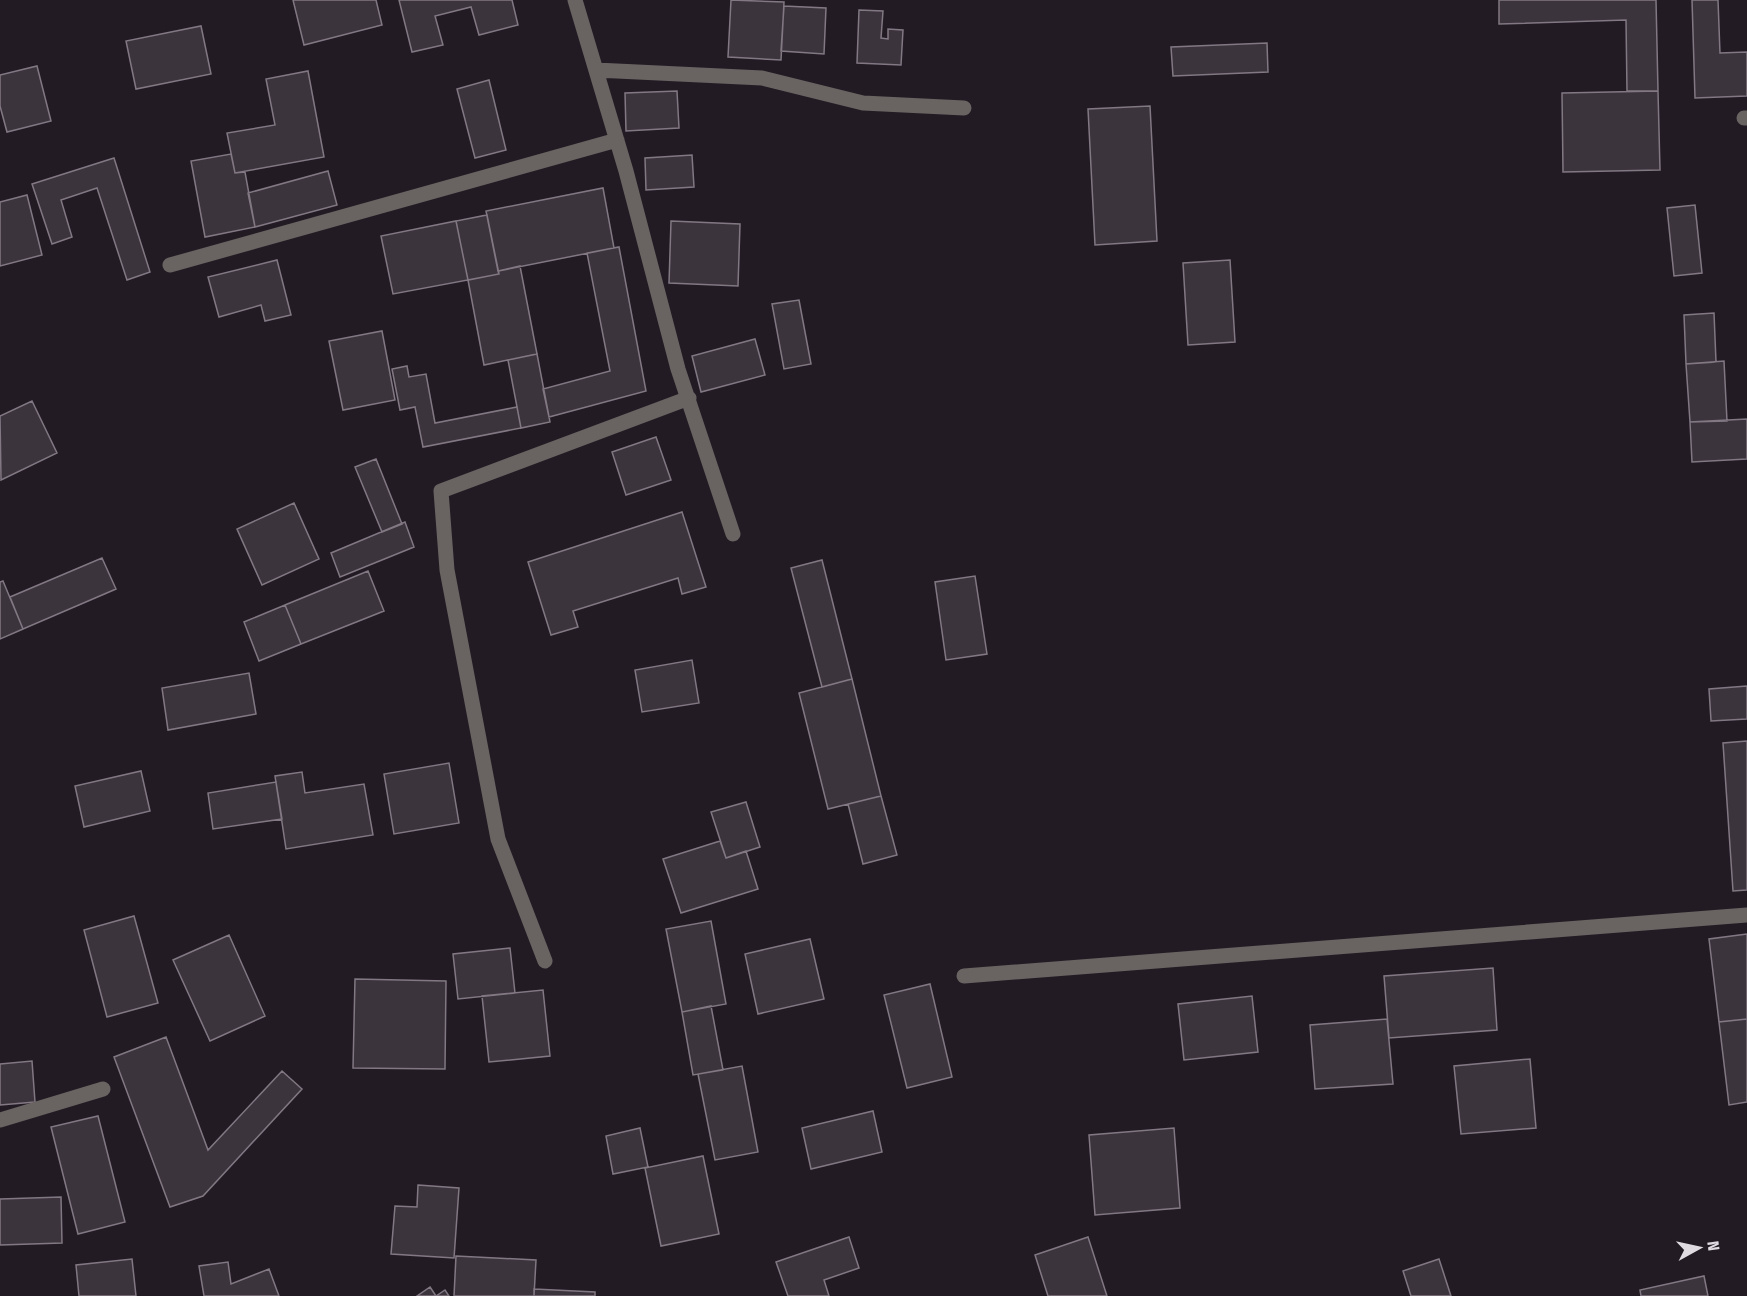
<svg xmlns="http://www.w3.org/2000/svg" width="1747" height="1296" font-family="'Fira Sans Condensed',sans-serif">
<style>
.building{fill:#3c343d;stroke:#817883;stroke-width:1.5}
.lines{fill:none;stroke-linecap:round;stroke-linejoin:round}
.minor{stroke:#696361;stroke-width:15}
</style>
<rect width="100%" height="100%" fill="#221b24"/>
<!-- building -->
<path class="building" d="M 293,0 L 376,0 L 382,25 L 304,45 Z
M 399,0 L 512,0 L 518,25 L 479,35 L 471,7 L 435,16 L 443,45 L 412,52 Z
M 731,0 L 784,2 L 781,60 L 728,57 Z
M 1499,0 L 1656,0 L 1658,91 L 1627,91 L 1626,20 L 1499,24 Z
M 1692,0 L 1718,0 L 1720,53 L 1747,52 L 1747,96 L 1695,98 Z
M 784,6 L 826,8 L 824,54 L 781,51 Z
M 859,10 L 883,11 L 881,38 L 888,39 L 888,29 L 903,30 L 901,65 L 857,63 Z
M 201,26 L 211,74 L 136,89 L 126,41 Z
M 1267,43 L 1268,72 L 1173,76 L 1171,47 Z
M 37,66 L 51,121 L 7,132 L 0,106 L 0,75 Z
M 308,71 L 324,157 L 235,173 L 227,133 L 275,125 L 266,79 Z
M 489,80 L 506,150 L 475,158 L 457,89 Z
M 677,91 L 679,128 L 626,131 L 625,93 Z
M 1658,91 L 1660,170 L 1563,172 L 1562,93 Z
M 1150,106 L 1157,241 L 1095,245 L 1088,109 Z
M 231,154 L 235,173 L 245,172 L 255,227 L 205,237 L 191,161 Z
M 692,155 L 694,187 L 646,190 L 645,158 Z
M 114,158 L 150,272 L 127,280 L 97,188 L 61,200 L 72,237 L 52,244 L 32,184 Z
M 328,171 L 337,205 L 255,227 L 248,193 Z
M 603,188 L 614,248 L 498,271 L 486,211 Z
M 27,195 L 42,255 L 0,266 L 0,202 Z
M 1695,205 L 1702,273 L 1674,276 L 1667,208 Z
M 487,215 L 499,274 L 468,280 L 456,221 Z
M 456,221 L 468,280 L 393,294 L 381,236 Z
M 671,221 L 740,224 L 738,286 L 669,283 Z
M 619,247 L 646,391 L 549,417 L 543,389 L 610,371 L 587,253 Z
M 277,260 L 291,315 L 265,321 L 261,305 L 219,317 L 208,277 Z
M 1230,260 L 1235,342 L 1188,345 L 1183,263 Z
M 520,266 L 537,354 L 484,365 L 468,280 L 499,274 L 498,271 Z
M 799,300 L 811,364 L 784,369 L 772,304 Z
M 1714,313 L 1716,362 L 1686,364 L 1684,315 Z
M 382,331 L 395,400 L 343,410 L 329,341 Z
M 755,339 L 765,375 L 701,392 L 692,356 Z
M 537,354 L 550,422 L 521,428 L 508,360 Z
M 1724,361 L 1727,421 L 1690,422 L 1686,364 Z
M 407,366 L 409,377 L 426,374 L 435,423 L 517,407 L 521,428 L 423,447 L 415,407 L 400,410 L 392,369 Z
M 32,401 L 57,453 L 1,480 L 0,416 Z
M 1747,419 L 1747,459 L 1692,462 L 1690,422 Z
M 656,437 L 671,480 L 626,495 L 612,452 Z
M 376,459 L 402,524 L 382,532 L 355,467 Z
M 294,503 L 319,559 L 262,585 L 237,529 Z
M 682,512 L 706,587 L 682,594 L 678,578 L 573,611 L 578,627 L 551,635 L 528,562 Z
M 405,522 L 414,547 L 340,577 L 331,553 Z
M 102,558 L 116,589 L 23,629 L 10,597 Z
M 822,560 L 852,679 L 822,687 L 791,568 Z
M 368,571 L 384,611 L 301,644 L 285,605 Z
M 975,576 L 987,654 L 946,660 L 935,582 Z
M 3,581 L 23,629 L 0,639 L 0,582 Z
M 285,605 L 301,644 L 259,661 L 244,622 Z
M 692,660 L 699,703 L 642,712 L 635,670 Z
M 249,673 L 256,714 L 168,730 L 162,688 Z
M 852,679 L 881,796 L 828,809 L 799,693 Z
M 1747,686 L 1747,719 L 1711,721 L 1709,689 Z
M 1747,741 L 1747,890 L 1733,891 L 1723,743 Z
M 449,763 L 459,823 L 394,834 L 384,774 Z
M 141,771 L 150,811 L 84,827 L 75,786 Z
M 302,772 L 305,793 L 364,784 L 373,835 L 286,849 L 275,776 Z
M 276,782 L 282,819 L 213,829 L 208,793 Z
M 881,796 L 897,855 L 863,864 L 848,804 Z
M 746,802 L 760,847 L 726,858 L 711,812 Z
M 720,841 L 726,858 L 746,851 L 758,889 L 681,913 L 663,859 Z
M 134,916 L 158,1003 L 107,1017 L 84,930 Z
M 711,921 L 726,1004 L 682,1012 L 666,929 Z
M 1747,934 L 1747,1019 L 1719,1022 L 1709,939 Z
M 229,935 L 265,1016 L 210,1041 L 173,960 Z
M 810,939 L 824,999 L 758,1014 L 745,954 Z
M 510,948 L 515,993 L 458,999 L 453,954 Z
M 1493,968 L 1497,1030 L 1389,1038 L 1384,976 Z
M 355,979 L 446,981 L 445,1069 L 353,1068 Z
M 930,984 L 952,1077 L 907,1088 L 884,995 Z
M 543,990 L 550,1056 L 489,1062 L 482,996 Z
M 1252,996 L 1258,1052 L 1184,1060 L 1178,1004 Z
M 711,1006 L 723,1070 L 693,1075 L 682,1012 Z
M 1387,1019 L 1393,1084 L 1315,1089 L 1310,1025 Z
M 1747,1019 L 1747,1102 L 1729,1105 L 1719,1022 Z
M 166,1037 L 208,1150 L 282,1071 L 302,1089 L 203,1196 L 170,1207 L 114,1057 Z
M 1530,1059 L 1536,1128 L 1461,1134 L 1454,1066 Z
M 32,1061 L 35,1102 L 0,1105 L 0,1064 Z
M 742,1066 L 758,1152 L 715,1160 L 698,1074 Z
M 873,1111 L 882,1152 L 811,1169 L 802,1128 Z
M 98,1116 L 125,1222 L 78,1234 L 51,1127 Z
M 640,1128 L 648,1167 L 613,1174 L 606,1136 Z
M 1174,1128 L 1180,1208 L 1095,1215 L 1089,1135 Z
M 703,1156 L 719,1234 L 661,1246 L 645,1168 Z
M 418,1185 L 459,1188 L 454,1258 L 391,1254 L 395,1206 L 417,1207 Z
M 61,1197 L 62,1243 L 0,1245 L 0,1199 Z
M 849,1237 L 859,1268 L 824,1280 L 829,1296 L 788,1296 L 776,1262 Z
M 1088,1237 L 1107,1296 L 1048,1296 L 1035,1255 Z
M 456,1256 L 536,1260 L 534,1296 L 454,1296 Z
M 132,1259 L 136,1296 L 79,1296 L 76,1265 Z
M 1439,1259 L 1451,1296 L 1411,1296 L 1403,1271 Z
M 228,1262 L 231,1284 L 269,1269 L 279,1296 L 204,1296 L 199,1266 Z
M 1704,1276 L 1708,1296 L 1641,1296 L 1640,1290 Z
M 430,1287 L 436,1296 L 445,1290 L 449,1296 L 417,1296 Z
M 534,1289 L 595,1292 L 595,1296 L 534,1296 Z"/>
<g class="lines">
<!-- minor -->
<path class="minor" d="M 575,0 L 626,171 L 678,369 L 733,534
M 596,70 L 762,78 L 863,103 L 964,108
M 1744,118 L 1747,118
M 170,265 L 617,140
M 545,961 L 498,839 L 447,570 L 441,491 L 689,398
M 964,976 L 1747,915
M 0,1120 L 103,1089"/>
</g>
<!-- north arrow -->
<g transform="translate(1699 1248) rotate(82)" stroke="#221b24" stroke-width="4.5" paint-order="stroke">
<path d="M0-4.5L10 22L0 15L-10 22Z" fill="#e0dbe1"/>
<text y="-9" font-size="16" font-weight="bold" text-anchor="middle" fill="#e0dbe1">N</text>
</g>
</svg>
